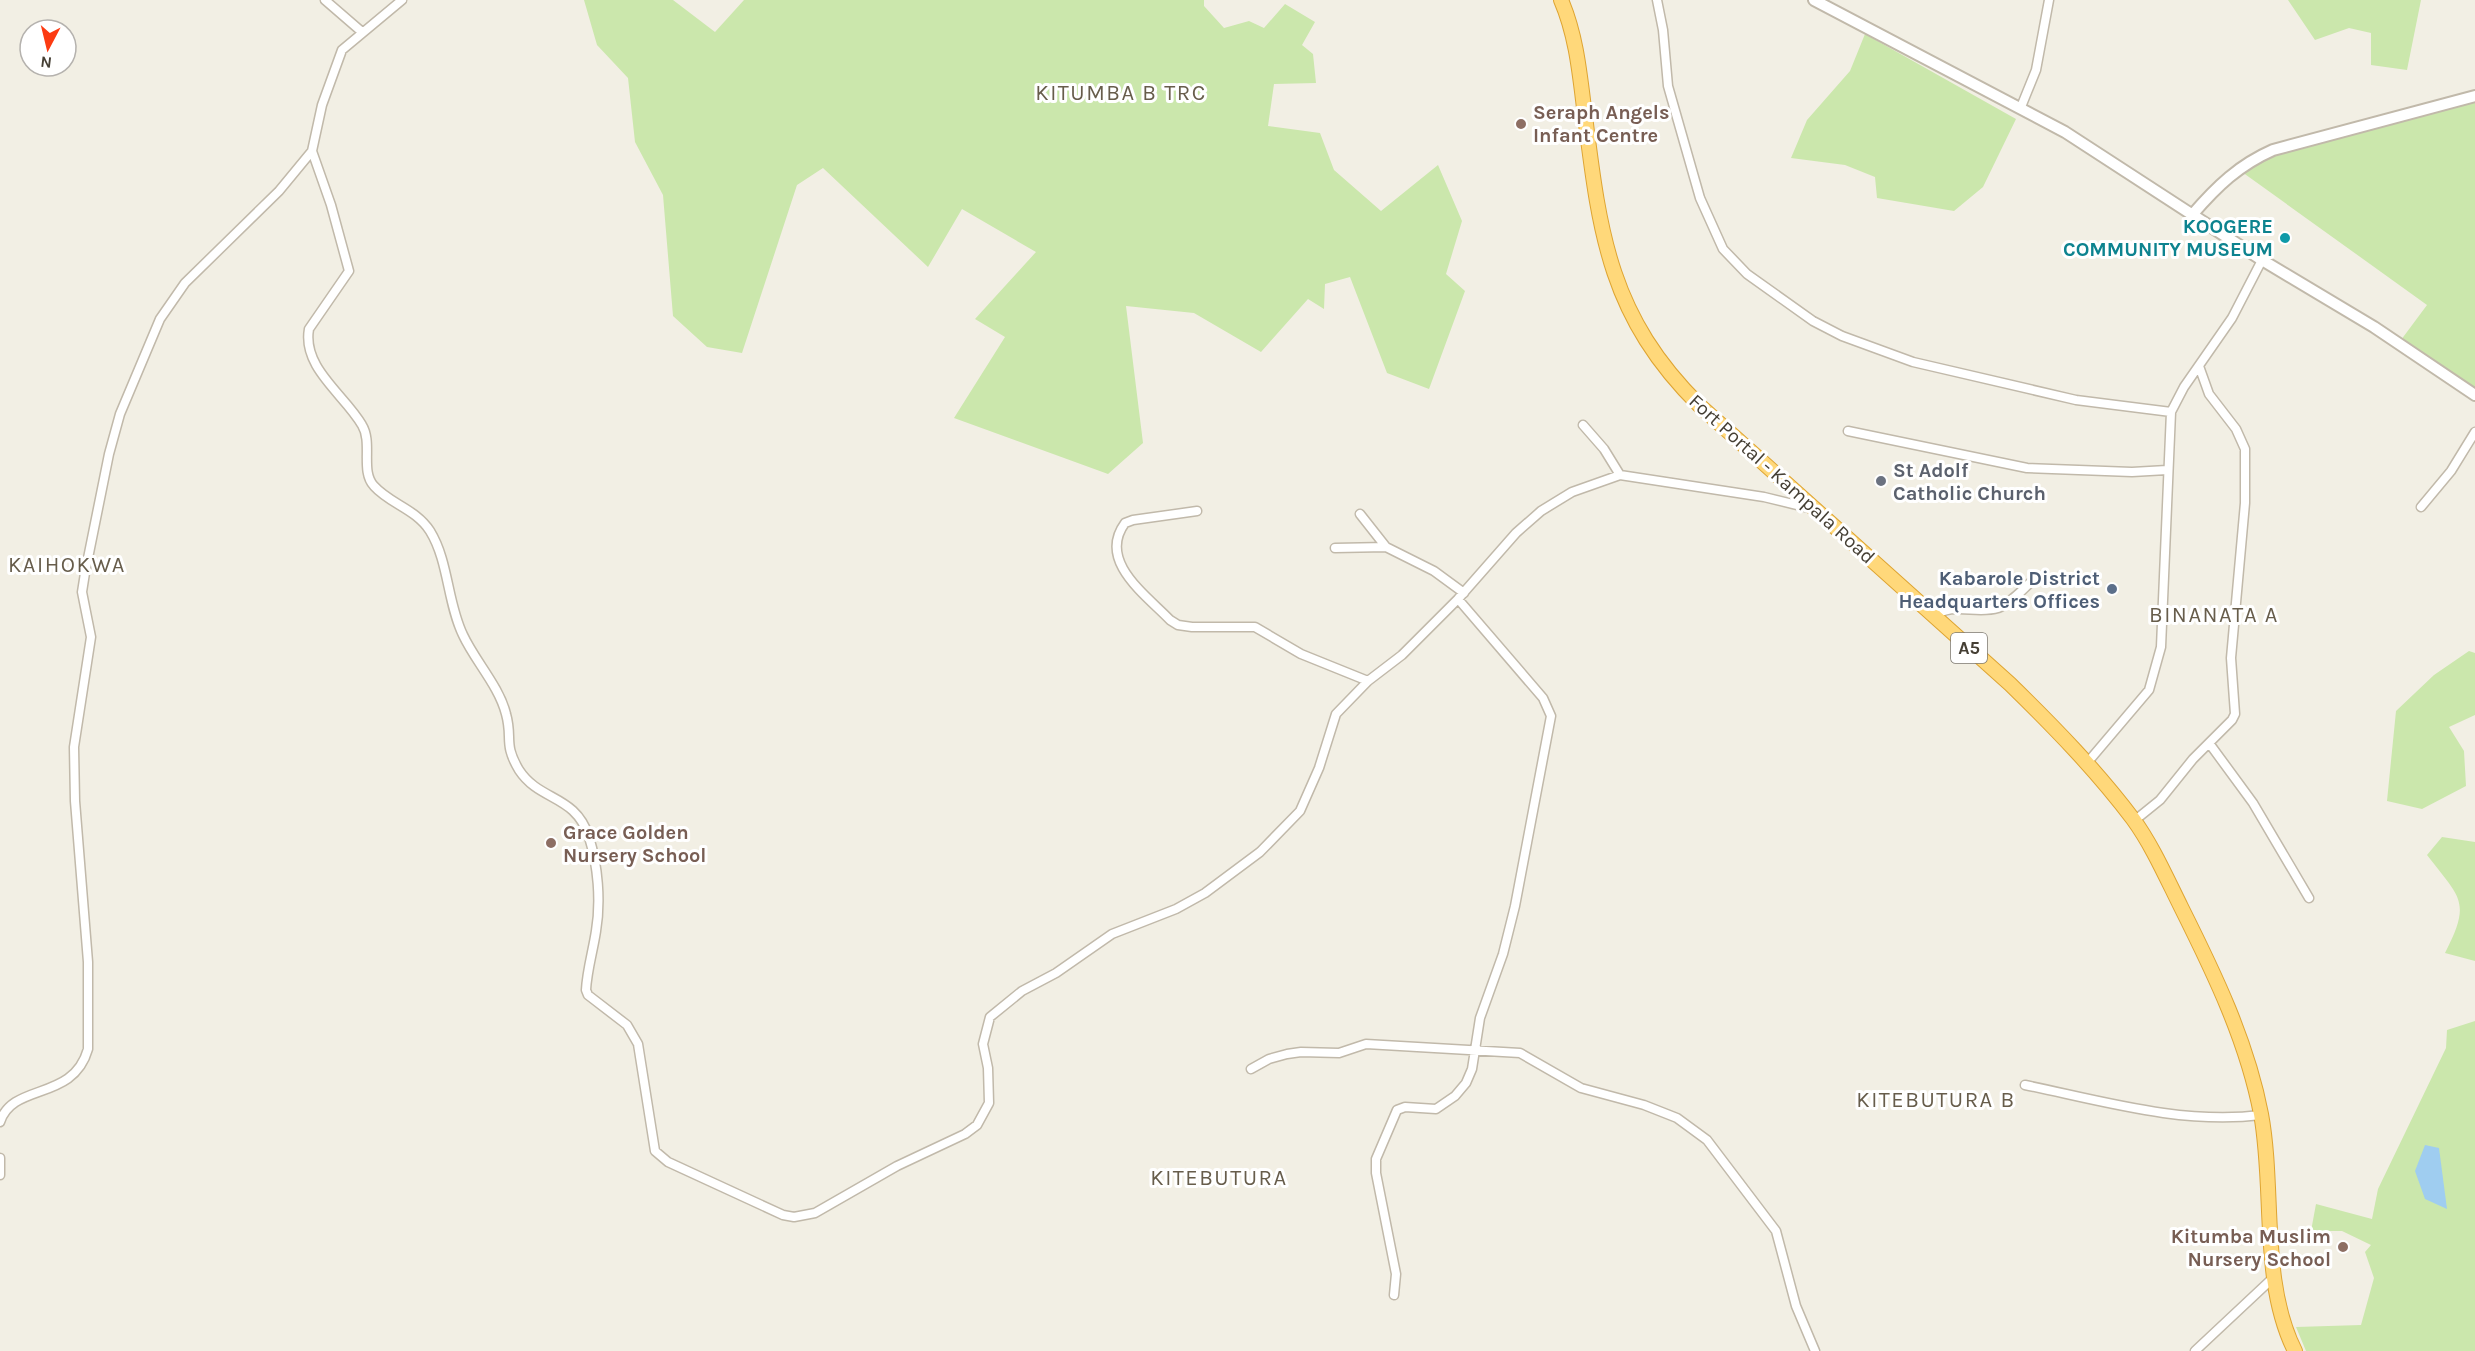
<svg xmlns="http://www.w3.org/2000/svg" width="2475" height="1351" font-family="Karla,sans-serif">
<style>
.green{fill:#cbe7ac}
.water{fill:#9fcdf0}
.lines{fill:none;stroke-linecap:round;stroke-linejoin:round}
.minor-casing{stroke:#c1b9aa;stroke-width:11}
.tertiary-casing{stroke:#c1b9aa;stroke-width:14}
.trunk-casing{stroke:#dea432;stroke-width:16}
.minor{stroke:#fff;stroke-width:8}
.tertiary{stroke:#fff;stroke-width:10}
.trunk{stroke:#ffd87a;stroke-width:14}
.education-dot{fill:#8d6e63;stroke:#fff;stroke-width:2}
.culture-dot{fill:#0f9aa8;stroke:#fff;stroke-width:2}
.worship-dot{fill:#6b7280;stroke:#fff;stroke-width:2}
.service-dot{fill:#5c6f8a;stroke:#fff;stroke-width:2}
.labels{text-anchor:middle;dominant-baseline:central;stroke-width:6;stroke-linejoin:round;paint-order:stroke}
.shield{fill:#fff;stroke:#7d7971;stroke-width:1.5}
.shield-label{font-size:18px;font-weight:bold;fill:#453f34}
.education-label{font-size:20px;font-weight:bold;fill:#785e54;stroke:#fff;text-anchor:start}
.culture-label{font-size:20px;font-weight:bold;fill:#0d838f;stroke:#fff;text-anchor:end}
.worship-label{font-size:20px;font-weight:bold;fill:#5b616d;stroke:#fff;text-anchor:start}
.street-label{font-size:20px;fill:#453f34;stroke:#fff}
.service-label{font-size:20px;font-weight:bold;fill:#4e5e75;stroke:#fff;text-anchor:end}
.quarter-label{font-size:22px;letter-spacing:1.5px;fill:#675d4b;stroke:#fff}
</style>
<rect width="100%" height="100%" fill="#f2efe4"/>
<!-- green -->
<path class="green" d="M 584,0 L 673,0 L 715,32 L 744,0 L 1204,0 L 1204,6 L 1224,28 L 1249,21 L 1264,28 L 1285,4 L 1315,22 L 1302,45 L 1313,54 L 1316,83 L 1274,84 L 1268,126 L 1320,133 L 1334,170 L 1381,211 L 1438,165 L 1462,221 L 1446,274 L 1465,291 L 1429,389 L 1387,373 L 1350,277 L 1325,284 L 1324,309 L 1308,299 L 1261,352 L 1194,313 L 1126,306 L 1143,443 L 1108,474 L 954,418 L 1005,337 L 975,319 L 1036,252 L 962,209 L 928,267 L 823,168 L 797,185 L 742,353 L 707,347 L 673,316 L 663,195 L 635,142 L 628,78 L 597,45 Z
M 2288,0 L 2421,0 L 2407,70 L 2371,65 L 2371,33 L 2349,28 L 2315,40 Z
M 1865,34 L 2016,119 L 1983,187 L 1954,211 L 1877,198 L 1875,177 L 1845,165 L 1791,158 L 1807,120 L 1850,71 Z
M 2475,101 L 2475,389 L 2401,340 L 2427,305 L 2242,172 L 2253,161 Z
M 2469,651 L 2475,653 L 2475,715 L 2449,727 L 2464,751 L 2466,786 L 2422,809 L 2387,801 L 2396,711 L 2434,675 Z
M 2442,837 L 2475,842 L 2475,961 L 2445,953 C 2472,901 2460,898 2427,855 Z
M 2475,1021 L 2475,1351 L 2306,1351 L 2296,1327 L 2361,1325 L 2374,1278 L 2365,1252 L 2371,1245 L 2342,1231 L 2311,1231 L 2316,1204 L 2372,1219 L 2378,1189 L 2446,1048 L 2447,1030 Z"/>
<!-- water -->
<path class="water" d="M 2425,1145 L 2439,1148 L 2447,1209 L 2425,1199 L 2415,1171 Z"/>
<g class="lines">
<defs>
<path id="minor" d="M 325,0 L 362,32
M 402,0 L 342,50 L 322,105 L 312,151 L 331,205 L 349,271 L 309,329 C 302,368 345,395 362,425 C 373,443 360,471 374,486 C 390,504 416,509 430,531 C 449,562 447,602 463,635 C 475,661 499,686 506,714 C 513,739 503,743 519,770 C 540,802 575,794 589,837 C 598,866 601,901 596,931 C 593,951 587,970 586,990 L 588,995 L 627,1025 L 638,1044 L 655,1151 L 668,1162 L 783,1215 L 794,1217 L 815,1213 L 897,1166 L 965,1134 L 977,1125 L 989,1103 L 988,1068 L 983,1044 L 990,1017 L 1022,991 L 1056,973 L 1112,934 L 1176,909 L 1205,893 L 1260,852 L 1300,811 L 1319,768 L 1336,714 L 1368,681 L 1402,655 L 1458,599 L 1516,533 L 1541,511 L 1572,492 L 1620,475 L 1764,497 L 1813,509
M 1657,0 L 1663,30 L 1668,86 L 1700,198 L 1723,249 L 1747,274 L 1813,321 L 1842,336 L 1913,362 L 2076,400 L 2171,412
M 2021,107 L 2036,70 L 2049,0
M 1583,425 L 1604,449 L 1620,475
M 1848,431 L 2027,468 L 2132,472 L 2167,470
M 2421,507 L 2451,471 L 2475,432
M 1197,511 L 1133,520 L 1125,523 C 1097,561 1146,595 1170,620 L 1178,625 L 1192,627 L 1255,627 L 1301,654 L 1368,681
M 1360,514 L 1386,547
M 1335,548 L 1386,547 L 1434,571 L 1464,593
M 1933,617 C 1953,601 1975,615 1998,608 C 2011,603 2022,590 2032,581
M 2209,743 L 2253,803 L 2309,898
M 2087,763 L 2149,690 L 2161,647 L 2171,412 L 2184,387 L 2232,318 L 2262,260
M 2134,821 L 2160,800 L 2193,759 L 2232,720 L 2235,714 L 2231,658 L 2245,503 L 2245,449 L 2236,429 L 2209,394 L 2199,366
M 1251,1069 L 1269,1059 L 1287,1054 L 1301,1052 L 1339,1053 L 1366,1044 L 1520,1053 L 1581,1088 L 1644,1105 L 1677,1118 L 1707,1140 L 1776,1231 L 1796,1306 L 1815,1351
M 2025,1085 C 2102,1101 2183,1125 2261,1115
M 0,1122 C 13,1082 73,1102 88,1049 L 88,962 L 75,801 L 74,747 L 91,637 L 82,592 L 85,573 L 109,454 L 120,414 L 160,319 L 185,283 L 279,191 L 312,151
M 0,1158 L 0,1175
M 1394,1295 L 1396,1274 L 1376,1173 L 1376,1159 L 1397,1110 L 1405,1107 L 1436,1109 L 1455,1096 L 1466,1083 L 1472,1069 L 1480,1018 L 1503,954 L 1515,906 L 1551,716 L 1543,698 L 1458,599
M 2195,1351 L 2274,1277"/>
<path id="tertiary" d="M 1814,0 L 2065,132 L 2262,260 L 2374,327 L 2475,395
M 2192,215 C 2217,186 2239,165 2273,150 L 2475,96"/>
<path id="trunk" d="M 1561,0 C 1577,37 1580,77 1585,116 C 1600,236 1610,317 1700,406 L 2010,684 C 2054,727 2096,770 2133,819 C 2152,845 2166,877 2181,907 C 2214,973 2247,1041 2261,1114 C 2275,1189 2260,1282 2295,1351"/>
</defs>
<!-- minor casing -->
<use href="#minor" class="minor-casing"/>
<!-- tertiary casing -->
<use href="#tertiary" class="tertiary-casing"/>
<!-- trunk casing -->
<use href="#trunk" class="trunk-casing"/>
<!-- minor -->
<use href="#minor" class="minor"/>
<!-- tertiary -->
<use href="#tertiary" class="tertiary"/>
<!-- trunk -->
<use href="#trunk" class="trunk"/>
</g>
<!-- markers -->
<g class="education-dot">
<circle cx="1521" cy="124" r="6"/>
<circle cx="551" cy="843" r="6"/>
<circle cx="2343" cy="1247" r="6"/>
</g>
<circle class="culture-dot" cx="2285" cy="238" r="6"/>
<circle class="worship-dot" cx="1881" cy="481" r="6"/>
<circle class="service-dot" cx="2112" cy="589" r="6"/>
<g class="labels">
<!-- shield labels -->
<rect class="shield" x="1951" y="633" width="36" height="30" rx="4.5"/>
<g class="shield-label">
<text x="1969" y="648">A5</text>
</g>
<!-- education labels -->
<g class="education-label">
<text x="1533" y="112">Seraph Angels<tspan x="1533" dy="23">Infant Centre</tspan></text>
<text x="563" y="832">Grace Golden<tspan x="563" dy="23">Nursery School</tspan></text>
<text x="2331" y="1236" text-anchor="end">Kitumba Muslim<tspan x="2331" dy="23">Nursery School</tspan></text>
</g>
<!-- culture labels -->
<g class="culture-label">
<text x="2273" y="226">KOOGERE<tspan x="2273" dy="23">COMMUNITY MUSEUM</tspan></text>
</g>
<!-- worship labels -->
<g class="worship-label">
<text x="1893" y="470">St Adolf<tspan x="1893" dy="23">Catholic Church</tspan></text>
</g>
<!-- street labels -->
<g class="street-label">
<text transform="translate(1782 479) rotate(42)">Fort Portal - Kampala Road</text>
</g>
<!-- service labels -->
<g class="service-label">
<text x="2100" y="578">Kabarole District<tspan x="2100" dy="23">Headquarters Offices</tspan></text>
</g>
<!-- quarter labels -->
<g class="quarter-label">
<text x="1121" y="93">KITUMBA B TRC</text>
<text x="67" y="565">KAIHOKWA</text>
<text x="2214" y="615">BINANATA A</text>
<text x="1936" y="1100">KITEBUTURA B</text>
<text x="1219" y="1178">KITEBUTURA</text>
</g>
</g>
<!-- north arrow -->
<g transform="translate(48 48) rotate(187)"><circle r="28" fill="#ffffff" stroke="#b5b2ae" stroke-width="1.5"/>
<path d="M0-4.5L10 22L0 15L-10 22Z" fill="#fc3b12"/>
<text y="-9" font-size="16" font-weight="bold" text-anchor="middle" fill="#453f34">N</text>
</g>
</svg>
